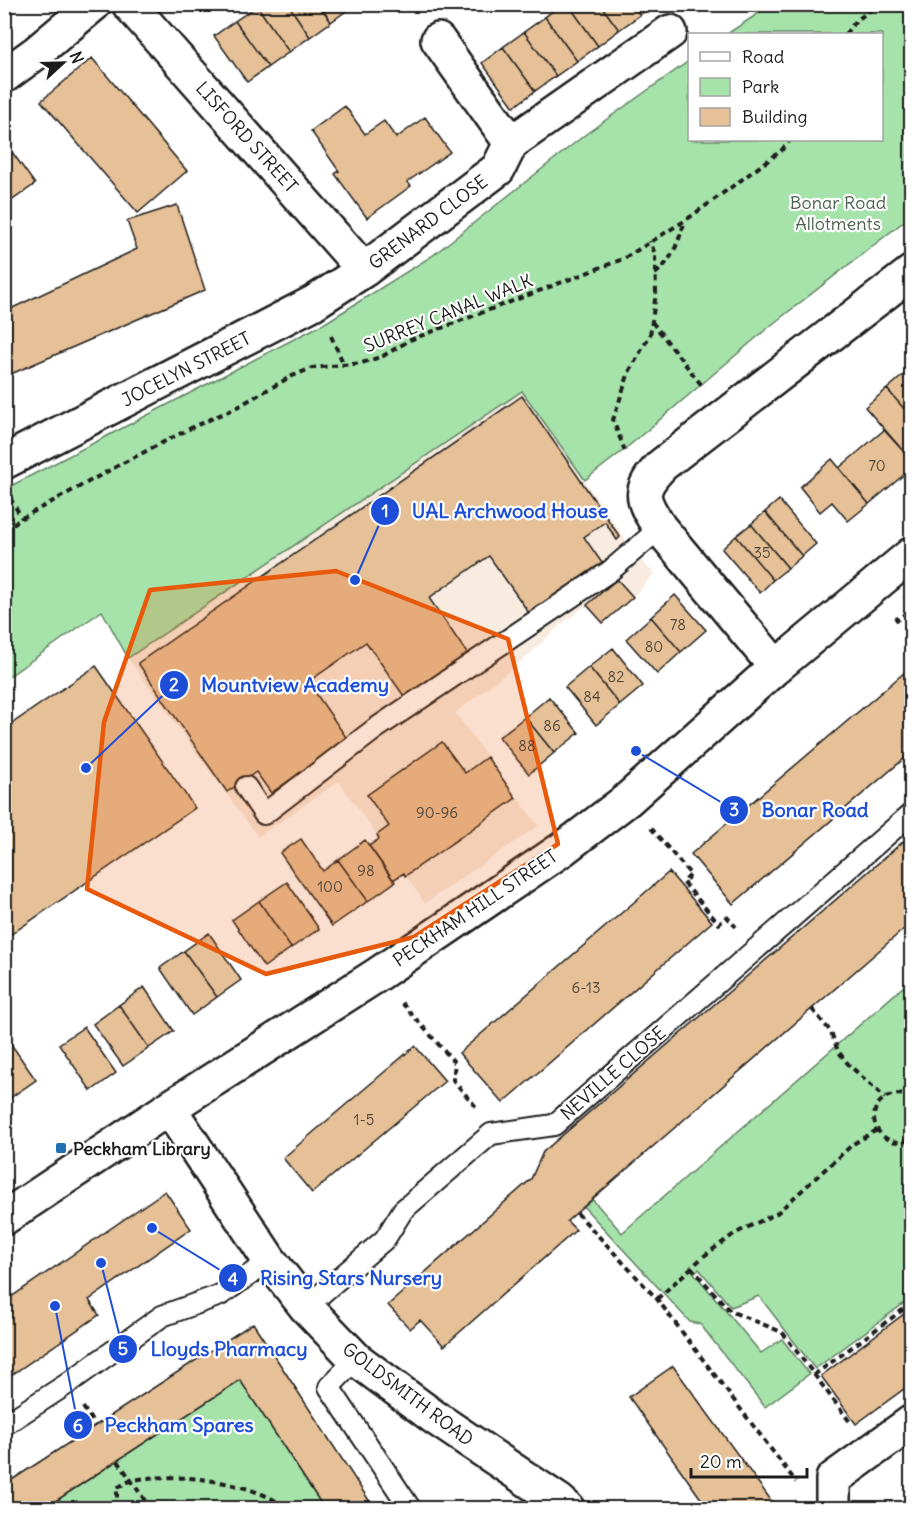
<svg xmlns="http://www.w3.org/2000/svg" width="916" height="1513" font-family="Delius,sans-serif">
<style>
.built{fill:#f8ece0}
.green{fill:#a6e3aa;stroke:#618063;stroke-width:1.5}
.building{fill:#e6c096;stroke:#1c1c1c;stroke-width:1.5}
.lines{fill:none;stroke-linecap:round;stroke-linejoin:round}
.lane-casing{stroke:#1c1c1c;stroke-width:24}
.street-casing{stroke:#1c1c1c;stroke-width:38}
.secondary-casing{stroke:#1c1c1c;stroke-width:38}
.path{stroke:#1c1c1c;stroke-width:4;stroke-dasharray:6 4.5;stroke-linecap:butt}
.lane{stroke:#fff;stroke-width:20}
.street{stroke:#fff;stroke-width:33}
.secondary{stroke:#fff;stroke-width:33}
.marked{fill:#e8590c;fill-opacity:0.2;stroke:#e8590c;stroke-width:4.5;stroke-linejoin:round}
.poi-dot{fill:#1f6fb2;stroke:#fff;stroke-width:2}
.labels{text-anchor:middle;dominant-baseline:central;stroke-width:4.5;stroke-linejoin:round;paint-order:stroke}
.number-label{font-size:15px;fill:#4e453a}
.street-label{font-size:18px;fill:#1c1c1c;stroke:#fff}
.park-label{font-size:18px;fill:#4c624e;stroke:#fff}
.poi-label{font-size:18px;font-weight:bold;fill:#1c1c1c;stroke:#fff;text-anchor:start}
.leader{fill:none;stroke:#1d4ed8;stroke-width:2}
.callout-dot{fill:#1d4ed8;stroke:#fff;stroke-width:2}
.mark-label{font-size:18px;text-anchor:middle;font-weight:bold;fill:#fff}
.callout-label{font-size:20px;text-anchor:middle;font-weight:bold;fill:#1d4ed8;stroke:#fff;stroke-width:4.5;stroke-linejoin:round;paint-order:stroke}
</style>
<rect width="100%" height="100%" fill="#fff"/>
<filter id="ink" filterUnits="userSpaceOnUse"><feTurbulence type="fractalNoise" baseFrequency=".0167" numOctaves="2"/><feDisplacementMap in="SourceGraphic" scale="12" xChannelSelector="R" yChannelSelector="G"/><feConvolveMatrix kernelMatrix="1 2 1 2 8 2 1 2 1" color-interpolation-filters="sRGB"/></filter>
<g filter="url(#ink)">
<!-- built -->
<path class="built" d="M 522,391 L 634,552 L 654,574 L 633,597 L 603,623 L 587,605 L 557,628 L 528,656 L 455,713 L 538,826 L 425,903 L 339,781 L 258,837 L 128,658 Z"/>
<!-- green -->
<path class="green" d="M 771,5 L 911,5 L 911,216 L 769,327 L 624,450 L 585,480 L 522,391 L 128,658 L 102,611 L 5,679 L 5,489 L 325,323 L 432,256 L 586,134 L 689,61 L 690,140 L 882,140 L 882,34 L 727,34 Z
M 911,980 L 911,1298 L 815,1369 L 759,1296 L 731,1307 L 699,1269 L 694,1273 L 761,1353 L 782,1339 L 809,1374 L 765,1407 L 700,1324 L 690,1322 L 584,1207 L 593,1200 L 622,1233 Z
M 240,1380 L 324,1508 L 45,1508 Z"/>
<!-- building -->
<path class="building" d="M 258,4 L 288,4 L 310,37 L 289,52 L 257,6 Z
M 288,4 L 319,4 L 331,22 L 310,37 Z
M 319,4 L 352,4 L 353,6 L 331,22 Z
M 562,4 L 568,4 L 598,46 L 577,61 L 545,17 Z
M 568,4 L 600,4 L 619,30 L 598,46 Z
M 600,4 L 632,4 L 640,15 L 619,30 Z
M 632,4 L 654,4 L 640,15 Z
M 257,6 L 289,52 L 268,67 L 235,21 Z
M 545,17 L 577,61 L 556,76 L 524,32 Z
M 235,21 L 268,67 L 247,82 L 214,36 Z
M 524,32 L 556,76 L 535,91 L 503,47 Z
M 503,47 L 535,91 L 514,107 L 482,63 Z
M 92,58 L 187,171 L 138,213 L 41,101 Z
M 345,106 L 365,134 L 384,121 L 396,138 L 425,117 L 450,152 L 407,182 L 411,186 L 367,218 L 335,174 L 339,171 L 311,131 Z
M 7,145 L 35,184 L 4,206 L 4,147 Z
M 177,205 L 205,290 L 4,377 L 4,312 L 137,249 L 127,221 Z
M 908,371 L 912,375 L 912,418 L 887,389 Z
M 887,389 L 912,418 L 912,461 L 865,407 Z
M 522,396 L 620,537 L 617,540 L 605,522 L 584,537 L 602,563 L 529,613 L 489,556 L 429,598 L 469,656 L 406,699 L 366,642 L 308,682 L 348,740 L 271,793 L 256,772 L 227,792 L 138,663 Z
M 884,430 L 912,461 L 912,468 L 869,504 L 839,468 Z
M 832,459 L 869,504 L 848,521 L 832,502 L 820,512 L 800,487 Z
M 779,500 L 816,544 L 802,556 L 765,512 Z
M 765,512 L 802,556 L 788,568 L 751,524 Z
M 751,524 L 788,568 L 773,580 L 736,536 Z
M 736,536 L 773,580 L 760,593 L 722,549 Z
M 617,579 L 633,597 L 603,623 L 587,605 Z
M 675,595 L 706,630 L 681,652 L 651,617 Z
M 651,617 L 681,652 L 657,674 L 626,639 Z
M 613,648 L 643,686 L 620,705 L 589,667 Z
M 96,666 L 195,808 L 4,939 L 4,729 Z
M 589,667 L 620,705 L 596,725 L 565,687 Z
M 905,672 L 912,680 L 912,752 L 733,904 L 691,854 Z
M 549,697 L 579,733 L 554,753 L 525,717 Z
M 525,717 L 554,753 L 529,774 L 499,737 Z
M 442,742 L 465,773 L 487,757 L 516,798 L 405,876 L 404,873 L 393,880 L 369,846 L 379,839 L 377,835 L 389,826 L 367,795 Z
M 912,834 L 912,922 L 567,1221 L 576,1230 L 444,1346 L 420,1320 L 410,1329 L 388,1305 L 531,1179 L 543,1152 Z
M 301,839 L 323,871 L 338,860 L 368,901 L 332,926 L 280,853 Z
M 365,840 L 395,882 L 368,901 L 338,860 Z
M 669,872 L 712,922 L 503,1103 L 459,1053 Z
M 287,882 L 319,929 L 291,948 L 259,901 Z
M 259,901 L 291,948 L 264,967 L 232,920 Z
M 209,933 L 241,980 L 217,997 L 184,951 Z
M 184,951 L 217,997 L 192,1015 L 160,968 Z
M 144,987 L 174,1031 L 149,1048 L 119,1005 Z
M 119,1005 L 149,1048 L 123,1066 L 93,1024 Z
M 84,1027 L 116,1073 L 91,1091 L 59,1044 Z
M 4,1034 L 36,1080 L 4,1102 Z
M 415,1046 L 445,1081 L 312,1193 L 283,1158 Z
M 165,1191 L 191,1229 L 89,1300 L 99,1315 L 4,1380 L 4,1302 Z
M 912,1308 L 912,1383 L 856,1424 L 821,1376 Z
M 253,1323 L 374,1508 L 324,1508 L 240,1380 L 45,1508 L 4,1508 L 4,1485 Z
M 673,1366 L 773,1503 L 777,1508 L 709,1508 L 699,1496 L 629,1397 Z"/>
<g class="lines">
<defs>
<path id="lane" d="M 246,787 L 264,814 L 375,729 L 610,571 L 660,528
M 306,1307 L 385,1239 L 403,1210 L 491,1134 L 554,1125 L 912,813
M 356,1359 L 329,1387 L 410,1508
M 4,1425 L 67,1384 L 162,1316 L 220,1295 L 270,1261"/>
<path id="street" d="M 129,4 L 364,270
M 438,40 L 511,143
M 4,76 L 37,52 L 94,4
M 4,462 L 313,303 L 364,270 L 498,169 L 511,143 L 670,32
M 776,667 L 660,528 C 641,499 637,491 662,465 L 912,272
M 833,1508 L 833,1479 L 912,1422"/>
<path id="secondary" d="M 169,1108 L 270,1261 L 306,1307 L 356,1359 L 434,1417 L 559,1501 L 567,1508
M 4,1218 L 169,1108 L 377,975 L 564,848 L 627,800 L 776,667 L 912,554"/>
</defs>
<!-- lane casing -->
<use href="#lane" class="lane-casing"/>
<!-- street casing -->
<use href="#street" class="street-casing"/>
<!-- secondary casing -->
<use href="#secondary" class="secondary-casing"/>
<!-- path -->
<path class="path" d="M 845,34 L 856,21 L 878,4
M 655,274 C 673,260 678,242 685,221
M 652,322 L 703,387
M 331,336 L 344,365
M 625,451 L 613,420 L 629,372 L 650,335 L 656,293 L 655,254 L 650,241
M 10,498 L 22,518
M 4,530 L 22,518 L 123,463 L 187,430 L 237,407 L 290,377 L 312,368 L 362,363 L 383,356 L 410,340 L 623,259 L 686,220 L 781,151 L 790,140
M 895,617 L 897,620 L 912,608
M 651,828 L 691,875 L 683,882 L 719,924 L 727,917 L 736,927
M 402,1003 L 455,1063 L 453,1080 L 477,1108
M 812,1009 L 831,1032 L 838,1051 L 849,1065 L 885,1098
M 912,1098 C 904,1094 897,1093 889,1096 C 859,1108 878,1154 912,1139
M 577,1213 L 657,1299 L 796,1482
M 691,1267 L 730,1311 L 782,1332 L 850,1422
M 657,1299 L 704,1256 L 734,1234 L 777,1213 L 853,1144 L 877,1130
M 814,1375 L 912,1303
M 83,1407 L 95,1426
M 118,1461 L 150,1508
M 117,1508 L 117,1488 C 122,1485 128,1481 134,1480 C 174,1472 254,1481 286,1508"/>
<!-- lane -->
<use href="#lane" class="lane"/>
<!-- street -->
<use href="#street" class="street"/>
<!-- secondary -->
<use href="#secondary" class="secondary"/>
</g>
</g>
<!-- marked area -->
<path class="marked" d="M 336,571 L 508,639 L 558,844 L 414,937 L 266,974 L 87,889 L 104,722 L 150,590 Z"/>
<!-- markers -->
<rect class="poi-dot" x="55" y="1142" width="12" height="12" rx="3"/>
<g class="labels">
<!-- number labels -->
<g class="number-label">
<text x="877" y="465">70</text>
<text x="762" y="552">35</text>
<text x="678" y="624">78</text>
<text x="654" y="646">80</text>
<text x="616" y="676">82</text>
<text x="592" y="696">84</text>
<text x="552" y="725">86</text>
<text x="527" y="745">88</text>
<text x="437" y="812">90-96</text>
<text x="366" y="870">98</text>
<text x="330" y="886">100</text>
<text x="586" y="987">6-13</text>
<text x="364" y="1119">1-5</text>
</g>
<!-- street labels -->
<g class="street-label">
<text transform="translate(247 137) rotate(48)">LISFORD STREET</text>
<text transform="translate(428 222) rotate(-37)">GRENARD CLOSE</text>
<text transform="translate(448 313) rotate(-22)">SURREY CANAL WALK</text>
<text transform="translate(186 369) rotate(-27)">JOCELYN STREET</text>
<text transform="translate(475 908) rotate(-34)">PECKHAM HILL STREET</text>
<text transform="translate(613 1073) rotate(-41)">NEVILLE CLOSE</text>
<text transform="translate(408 1394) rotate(37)">GOLDSMITH ROAD</text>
</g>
<!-- park labels -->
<g class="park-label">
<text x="838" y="202">Bonar Road<tspan x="838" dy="21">Allotments</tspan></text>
</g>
<!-- poi labels -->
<g class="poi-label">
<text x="73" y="1148">Peckham Library</text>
</g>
</g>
<!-- callouts -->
<path class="leader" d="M355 580L385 511M86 768L174 685M636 751L734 810M152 1228L233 1278M101 1263L123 1349M55 1306L78 1425"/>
<g class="callout-dot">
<circle cx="355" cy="580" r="6"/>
<circle cx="86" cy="768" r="6"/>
<circle cx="636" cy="751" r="6"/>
<circle cx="152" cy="1228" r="6"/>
<circle cx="101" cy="1263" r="6"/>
<circle cx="55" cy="1306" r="6"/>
<circle cx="385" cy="511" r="15"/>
<circle cx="174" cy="685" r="15"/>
<circle cx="734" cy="810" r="15"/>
<circle cx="233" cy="1278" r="15"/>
<circle cx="123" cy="1349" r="15"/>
<circle cx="78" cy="1425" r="15"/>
</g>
<g class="mark-label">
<text x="385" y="517">1</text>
<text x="174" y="691">2</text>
<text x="734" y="816">3</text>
<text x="233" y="1285">4</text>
<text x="123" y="1355">5</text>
<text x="78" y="1432">6</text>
</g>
<g class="callout-label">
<text x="510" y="518">UAL Archwood House</text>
<text x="295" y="692">Mountview Academy</text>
<text x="815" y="817">Bonar Road</text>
<text x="351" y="1285">Rising Stars Nursery</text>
<text x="229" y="1356">Lloyds Pharmacy</text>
<text x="179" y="1432">Peckham Spares</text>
</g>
<!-- margin -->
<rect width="916" height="1513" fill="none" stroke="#fff" stroke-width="24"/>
<rect x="12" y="12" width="892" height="1489" fill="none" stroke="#1c1c1c" stroke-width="2" filter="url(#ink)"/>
<!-- legend -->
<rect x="688" y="33" width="195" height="108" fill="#ffffff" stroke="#a4a4a4" stroke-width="1.5"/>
<rect x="700" y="52" width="30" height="9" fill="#ffffff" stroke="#a4a4a4" stroke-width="1.5"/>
<text x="742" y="63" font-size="18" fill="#1c1c1c">Road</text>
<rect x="700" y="78" width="30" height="18" fill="#a6e3aa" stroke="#a4a4a4" stroke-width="1.5"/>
<text x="742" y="93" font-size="18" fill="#1c1c1c">Park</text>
<rect x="700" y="108" width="30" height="18" fill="#e6c096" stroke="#a4a4a4" stroke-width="1.5"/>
<text x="742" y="123" font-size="18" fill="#1c1c1c">Building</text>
<!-- north arrow -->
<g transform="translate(63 63) rotate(68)" stroke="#ffffff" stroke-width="4.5" paint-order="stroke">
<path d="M0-4.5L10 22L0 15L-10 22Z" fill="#1c1c1c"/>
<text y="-9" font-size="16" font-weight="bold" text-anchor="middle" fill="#1c1c1c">N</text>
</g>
<!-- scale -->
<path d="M691 1468v9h116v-9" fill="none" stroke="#1c1c1c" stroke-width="3"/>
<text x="700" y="1468" font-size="18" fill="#1c1c1c" stroke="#ffffff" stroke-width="4.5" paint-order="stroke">20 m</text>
</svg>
